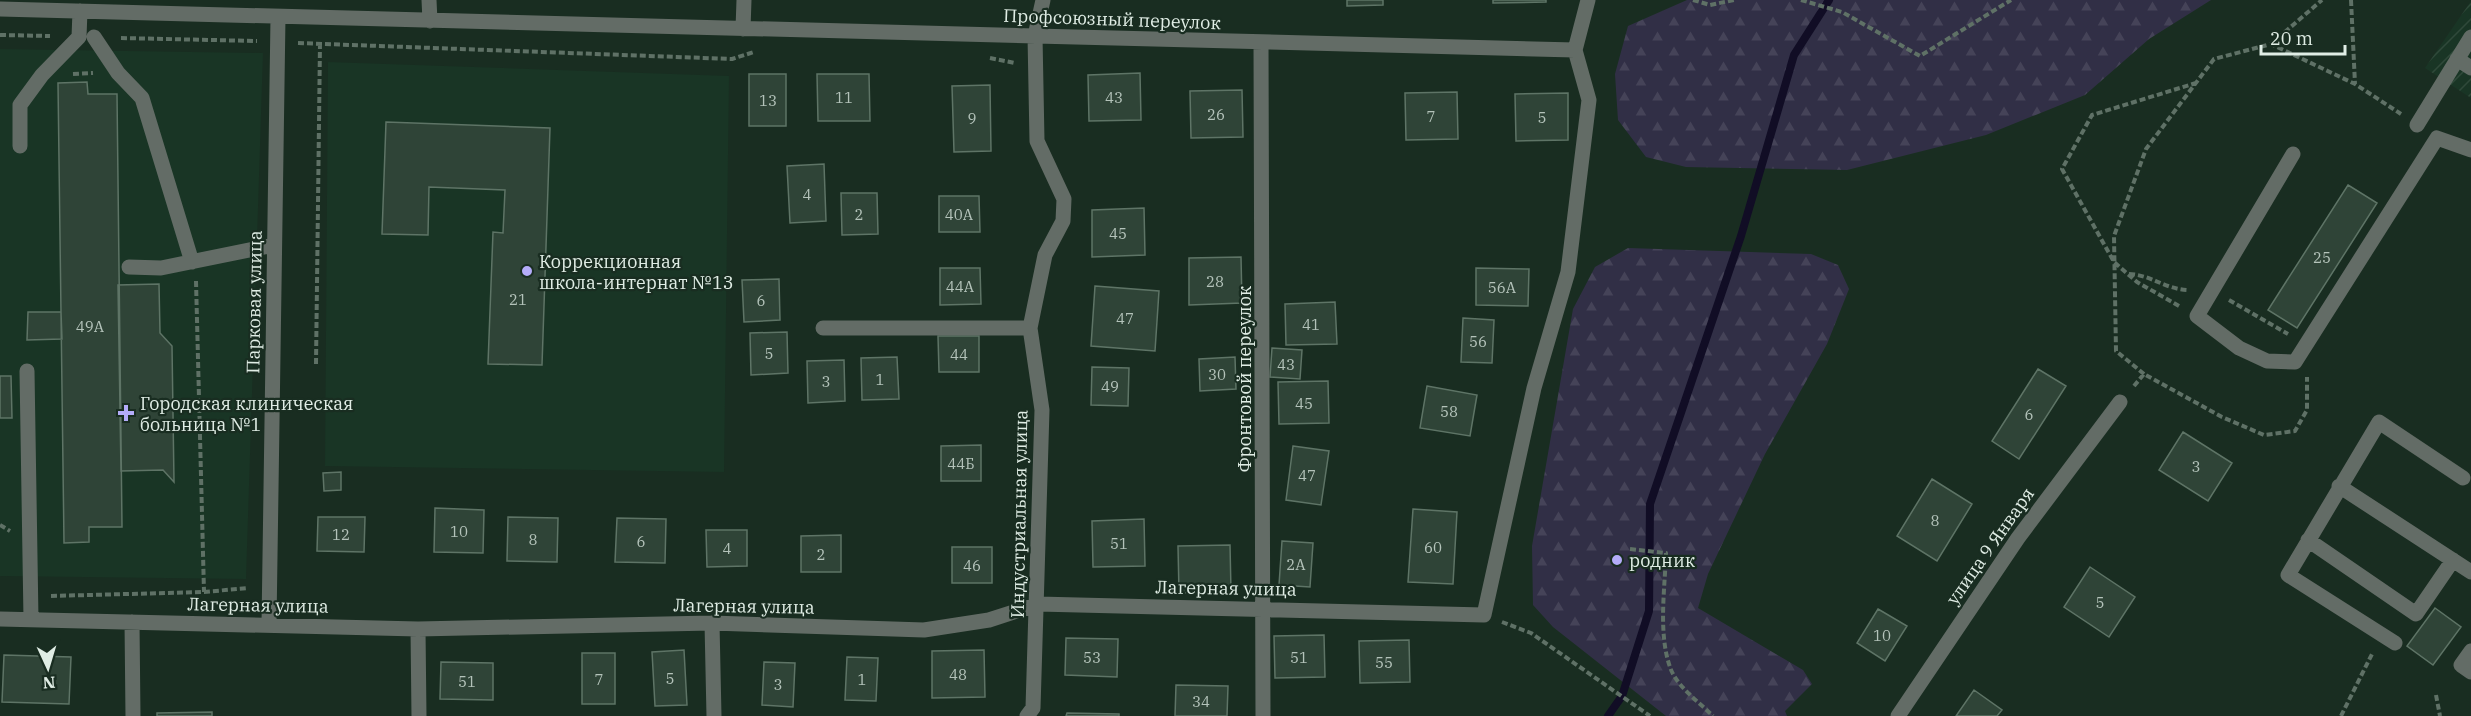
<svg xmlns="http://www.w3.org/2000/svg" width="2471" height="716" font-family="'IBM Plex Serif',serif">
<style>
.built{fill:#193525}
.industrial{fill:url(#industrial-furrows)}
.forest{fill:url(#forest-firs)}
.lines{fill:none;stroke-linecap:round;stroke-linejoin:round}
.stream{stroke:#110d25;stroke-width:8}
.building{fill:#2f4437;stroke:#5e7466;stroke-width:1.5}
.path{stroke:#5f7166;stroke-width:4;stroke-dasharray:6 3;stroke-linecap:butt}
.minor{stroke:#636c66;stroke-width:15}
.poi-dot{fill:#b4acf9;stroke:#192d21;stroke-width:2}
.labels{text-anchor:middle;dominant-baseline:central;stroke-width:4.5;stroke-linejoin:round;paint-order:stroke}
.number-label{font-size:15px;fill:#b4c3ba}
.street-label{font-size:18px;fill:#e0ede5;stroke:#192d21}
.poi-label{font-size:18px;fill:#e0ede5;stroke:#192d21;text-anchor:start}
</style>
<defs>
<pattern id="industrial-furrows" width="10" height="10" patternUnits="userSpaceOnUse" patternTransform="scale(1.5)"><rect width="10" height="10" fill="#193525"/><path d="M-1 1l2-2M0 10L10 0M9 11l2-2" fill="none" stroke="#2f493a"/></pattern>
<pattern id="forest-firs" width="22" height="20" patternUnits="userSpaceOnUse" patternTransform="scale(1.5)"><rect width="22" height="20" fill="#312f46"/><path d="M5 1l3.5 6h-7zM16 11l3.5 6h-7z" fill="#454358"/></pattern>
</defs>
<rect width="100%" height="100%" fill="#192d21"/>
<!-- built -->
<path class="built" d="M 0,49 L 263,53 L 246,579 L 0,576 Z
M 328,62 L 729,76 L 724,472 L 325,466 Z"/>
<!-- industrial -->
<path class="industrial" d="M 2471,1 L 2471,98 L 2425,68 Z"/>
<!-- forest -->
<path class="forest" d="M 1687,0 L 2211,0 L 2149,39 L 2085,95 L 1986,135 L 1847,170 L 1686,167 L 1646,157 L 1618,120 L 1615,74 L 1628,26 Z
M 1628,248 L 1811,254 L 1838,265 L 1849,289 L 1827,344 L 1765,454 L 1708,574 L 1698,608 L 1803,670 L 1812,684 L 1785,711 L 1787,716 L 1666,716 L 1553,627 L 1533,605 L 1532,546 L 1573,309 L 1595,267 Z"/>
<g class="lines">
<!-- stream -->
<path class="stream" d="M 1608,716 L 1622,696 L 1649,611 L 1650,504 L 1741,236 L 1794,55 L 1829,0"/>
</g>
<!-- building -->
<path class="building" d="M 1347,0 L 1383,0 L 1383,5 L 1347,6 Z
M 1493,0 L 1546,0 L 1546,2 L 1493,3 Z
M 1140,73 L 1141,120 L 1089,121 L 1088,75 Z
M 749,74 L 786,74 L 786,126 L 749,126 Z
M 817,74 L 869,74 L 870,121 L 818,121 Z
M 87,82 L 88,94 L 117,94 L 122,527 L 89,527 L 89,542 L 64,543 L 58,83 Z
M 990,85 L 991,151 L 954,152 L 952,86 Z
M 1242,90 L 1243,137 L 1191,138 L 1190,91 Z
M 1457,92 L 1458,139 L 1406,140 L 1405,93 Z
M 1568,93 L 1568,140 L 1516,141 L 1515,94 Z
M 386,122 L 550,128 L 542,365 L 488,364 L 493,232 L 503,233 L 505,190 L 429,187 L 428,235 L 382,234 Z
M 824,164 L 826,221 L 790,223 L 787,166 Z
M 2348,185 L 2377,203 L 2297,328 L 2268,310 Z
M 841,193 L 877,193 L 878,234 L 842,235 Z
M 939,196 L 979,196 L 980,232 L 939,232 Z
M 1144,208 L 1145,255 L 1092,257 L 1092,210 Z
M 1241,257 L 1242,303 L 1189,305 L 1189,258 Z
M 940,268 L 980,268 L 981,304 L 940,305 Z
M 1476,268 L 1529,269 L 1528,306 L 1476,305 Z
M 779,279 L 780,320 L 744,322 L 742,280 Z
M 159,284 L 160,333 L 172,346 L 174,482 L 163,470 L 121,471 L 118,285 Z
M 1095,286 L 1159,291 L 1155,351 L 1091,346 Z
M 1335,302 L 1337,344 L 1286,345 L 1285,304 Z
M 28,312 L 61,312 L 62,339 L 27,340 Z
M 1463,318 L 1494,320 L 1492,363 L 1461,362 Z
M 787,332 L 788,373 L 751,375 L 750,333 Z
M 938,336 L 979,336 L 979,372 L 939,372 Z
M 1272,348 L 1302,350 L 1300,379 L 1270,377 Z
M 897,357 L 899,399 L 862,400 L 861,358 Z
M 1235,357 L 1236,389 L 1200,391 L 1199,359 Z
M 844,360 L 845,401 L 808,403 L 807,361 Z
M 1092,367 L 1129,368 L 1128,406 L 1091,405 Z
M 2038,369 L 2066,386 L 2019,459 L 1992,441 Z
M 0,376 L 11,376 L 12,418 L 0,418 Z
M 1328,381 L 1329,423 L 1279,424 L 1278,382 Z
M 1427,386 L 1477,395 L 1470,436 L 1420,428 Z
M 2183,432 L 2232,463 L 2208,501 L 2159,470 Z
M 981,445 L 981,481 L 941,481 L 941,446 Z
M 1293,446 L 1329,451 L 1321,505 L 1286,500 Z
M 341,472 L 341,490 L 324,491 L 323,473 Z
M 1932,479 L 1972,504 L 1937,561 L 1897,536 Z
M 435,508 L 484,510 L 483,553 L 434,552 Z
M 1413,509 L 1457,512 L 1453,584 L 1408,582 Z
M 318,517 L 365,517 L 364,552 L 317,551 Z
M 508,517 L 558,518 L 557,562 L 507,561 Z
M 617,518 L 666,519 L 665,563 L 615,562 Z
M 1144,519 L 1145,566 L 1093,567 L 1092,521 Z
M 706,530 L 747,530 L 747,566 L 707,567 Z
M 841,535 L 841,572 L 801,572 L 801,536 Z
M 1282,541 L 1313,543 L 1310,587 L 1279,585 Z
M 1230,545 L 1231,591 L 1179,593 L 1178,546 Z
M 952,547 L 992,547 L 992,583 L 952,583 Z
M 2090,567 L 2135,597 L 2109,637 L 2064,607 Z
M 2435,608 L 2461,627 L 2433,665 L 2407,646 Z
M 1878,609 L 1907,626 L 1885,661 L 1857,643 Z
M 1324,635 L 1325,677 L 1275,678 L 1274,636 Z
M 1066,638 L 1118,639 L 1117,677 L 1065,675 Z
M 1409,640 L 1410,682 L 1360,683 L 1359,641 Z
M 684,650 L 687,705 L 655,706 L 652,652 Z
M 984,650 L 985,697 L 932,698 L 932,651 Z
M 582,653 L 615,653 L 615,704 L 582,704 Z
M 4,655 L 71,657 L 69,704 L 2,702 Z
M 847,657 L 878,658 L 876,701 L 845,700 Z
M 441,662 L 493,663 L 493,700 L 440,699 Z
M 764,662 L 795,663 L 793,707 L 762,705 Z
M 1176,685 L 1228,686 L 1227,716 L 1175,716 Z
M 1974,690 L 2002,710 L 1997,716 L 1956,716 Z
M 212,712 L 212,716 L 157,716 L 157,713 Z
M 1067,713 L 1119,714 L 1119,716 L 1066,716 Z"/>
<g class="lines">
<!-- path -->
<path class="path" d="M 1693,0 L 1710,5 L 1734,0
M 1801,0 L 1842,12 L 1920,56 L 2011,0
M 2351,0 L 2355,84
M 0,35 L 50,36
M 121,38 L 257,41
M 298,43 L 732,59 L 754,52
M 2271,44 L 2322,0
M 990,58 L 1015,63
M 73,74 L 93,73
M 2129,274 C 2152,275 2164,289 2188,290
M 196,281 L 204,592
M 2229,300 L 2288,334
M 2179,306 L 2137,282 L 2114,262 L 2062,169 L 2092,115 L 2196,83
M 316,364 L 320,43
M 2144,374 L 2116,351 L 2114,236 L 2146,149 L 2214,59 L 2271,44 L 2355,84 L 2401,114
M 2134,386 L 2144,374 L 2222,417 L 2264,435 L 2295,431 L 2307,410 L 2307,377
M 0,525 L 10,531
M 1630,549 L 1666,553 C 1665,588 1658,633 1670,667 C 1676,686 1699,702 1713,716
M 51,596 L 204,592 L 248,588
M 1502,622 L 1531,633 L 1650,716
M 2436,695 L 2440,716
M 2341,716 L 2373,652"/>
<!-- minor -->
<path class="minor" d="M 429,0 L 430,21
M 0,9 L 1575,50
M 743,29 L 744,0
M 94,37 L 118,73 L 142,98 L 192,262
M 1261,42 L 1263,716
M 1575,50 L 1588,0
M 2457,59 L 2471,68
M 2417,125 L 2471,37
M 20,146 L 20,105 L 42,75 L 79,37 L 80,11
M 2293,154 L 2197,316 L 2239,348 L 2267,361 L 2295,362 L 2437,138 L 2471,150
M 129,267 L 161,268 L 274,245
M 823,328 L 1030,328
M 27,371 L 31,619
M 2339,486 L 2471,572
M 2308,540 L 2416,614 L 2453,560
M 0,619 L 418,629 L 712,623 L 924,630 L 989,620 L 1038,604 L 1484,615 L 1534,388 L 1568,272 L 1589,100 L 1575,50
M 132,622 L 133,716
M 712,623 L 714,716
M 269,624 L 278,17
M 418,629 L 419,716
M 2395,643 L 2288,575 L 2379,422 L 2463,478
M 2471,651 L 2461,665 L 2471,672
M 1027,716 L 1033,708 L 1042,410 L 1030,328 L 1045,255 L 1063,221 L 1064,199 L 1037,141 L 1035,36 L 1043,0
M 1898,716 L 2018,538 L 2120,402"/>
</g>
<!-- markers -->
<g class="poi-dot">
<circle cx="527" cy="271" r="6"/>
<path d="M123 404h6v6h6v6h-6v6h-6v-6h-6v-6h6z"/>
<circle cx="1617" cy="560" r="6"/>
</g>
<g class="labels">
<!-- number labels -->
<g class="number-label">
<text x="844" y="97">11</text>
<text x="1114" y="97">43</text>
<text x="768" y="100">13</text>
<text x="1216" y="114">26</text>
<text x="1431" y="116">7</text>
<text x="1542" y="117">5</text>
<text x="972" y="118">9</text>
<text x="807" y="194">4</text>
<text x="859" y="214">2</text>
<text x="959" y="214">40А</text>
<text x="1118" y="233">45</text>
<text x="2322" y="257">25</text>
<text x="1215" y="281">28</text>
<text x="960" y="286">44А</text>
<text x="1502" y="287">56А</text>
<text x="518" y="299">21</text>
<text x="761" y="300">6</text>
<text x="1125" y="318">47</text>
<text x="1311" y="324">41</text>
<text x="90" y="326">49А</text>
<text x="1478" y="341">56</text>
<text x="769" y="353">5</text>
<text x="959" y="354">44</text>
<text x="1286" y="364">43</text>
<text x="1217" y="374">30</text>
<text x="880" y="379">1</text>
<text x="826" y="381">3</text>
<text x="1110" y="386">49</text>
<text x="1304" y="403">45</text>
<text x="1449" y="411">58</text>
<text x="2029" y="414">6</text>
<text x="961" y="463">44Б</text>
<text x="2196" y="466">3</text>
<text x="1307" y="475">47</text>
<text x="1935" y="520">8</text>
<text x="459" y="531">10</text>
<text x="341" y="534">12</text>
<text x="533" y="539">8</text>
<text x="641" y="541">6</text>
<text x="1119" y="543">51</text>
<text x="1433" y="547">60</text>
<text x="727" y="548">4</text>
<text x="821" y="554">2</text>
<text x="1296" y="564">2А</text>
<text x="972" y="565">46</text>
<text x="2100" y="602">5</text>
<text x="1882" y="635">10</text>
<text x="1092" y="657">53</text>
<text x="1299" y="657">51</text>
<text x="1384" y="662">55</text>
<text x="958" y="674">48</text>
<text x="670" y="678">5</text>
<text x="599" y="679">7</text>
<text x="862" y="679">1</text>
<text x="467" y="681">51</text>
<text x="778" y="684">3</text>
<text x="1201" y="701">34</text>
</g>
<!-- street labels -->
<g class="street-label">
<text transform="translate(1112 19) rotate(2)">Профсоюзный переулок</text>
<text transform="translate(254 302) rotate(-89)">Парковая улица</text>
<text transform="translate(1244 379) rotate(-90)">Фронтовой переулок</text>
<text transform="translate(1019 514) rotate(-89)">Индустриальная улица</text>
<text transform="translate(1990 546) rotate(-55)">улица 9 Января</text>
<text transform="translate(1226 588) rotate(1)">Лагерная улица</text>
<text transform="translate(258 605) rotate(1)">Лагерная улица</text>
<text transform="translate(744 606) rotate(1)">Лагерная улица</text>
</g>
<!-- poi labels -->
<g class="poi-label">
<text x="539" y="261">Коррекционная<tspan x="539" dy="21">школа-интернат №13</tspan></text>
<text x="140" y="403">Городская клиническая<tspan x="140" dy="21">больница №1</tspan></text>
<text x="1629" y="560">родник</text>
</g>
</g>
<!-- north arrow -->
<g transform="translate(48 668) rotate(176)" stroke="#192d21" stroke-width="4.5" paint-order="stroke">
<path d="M0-4.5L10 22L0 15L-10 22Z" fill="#e0ede5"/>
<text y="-9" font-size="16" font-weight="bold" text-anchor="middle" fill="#e0ede5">N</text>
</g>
<!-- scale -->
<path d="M2261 45v9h84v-9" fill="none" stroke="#e0ede5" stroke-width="3"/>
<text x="2270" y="45" font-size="18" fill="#e0ede5" stroke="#192d21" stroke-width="4.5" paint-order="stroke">20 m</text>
</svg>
